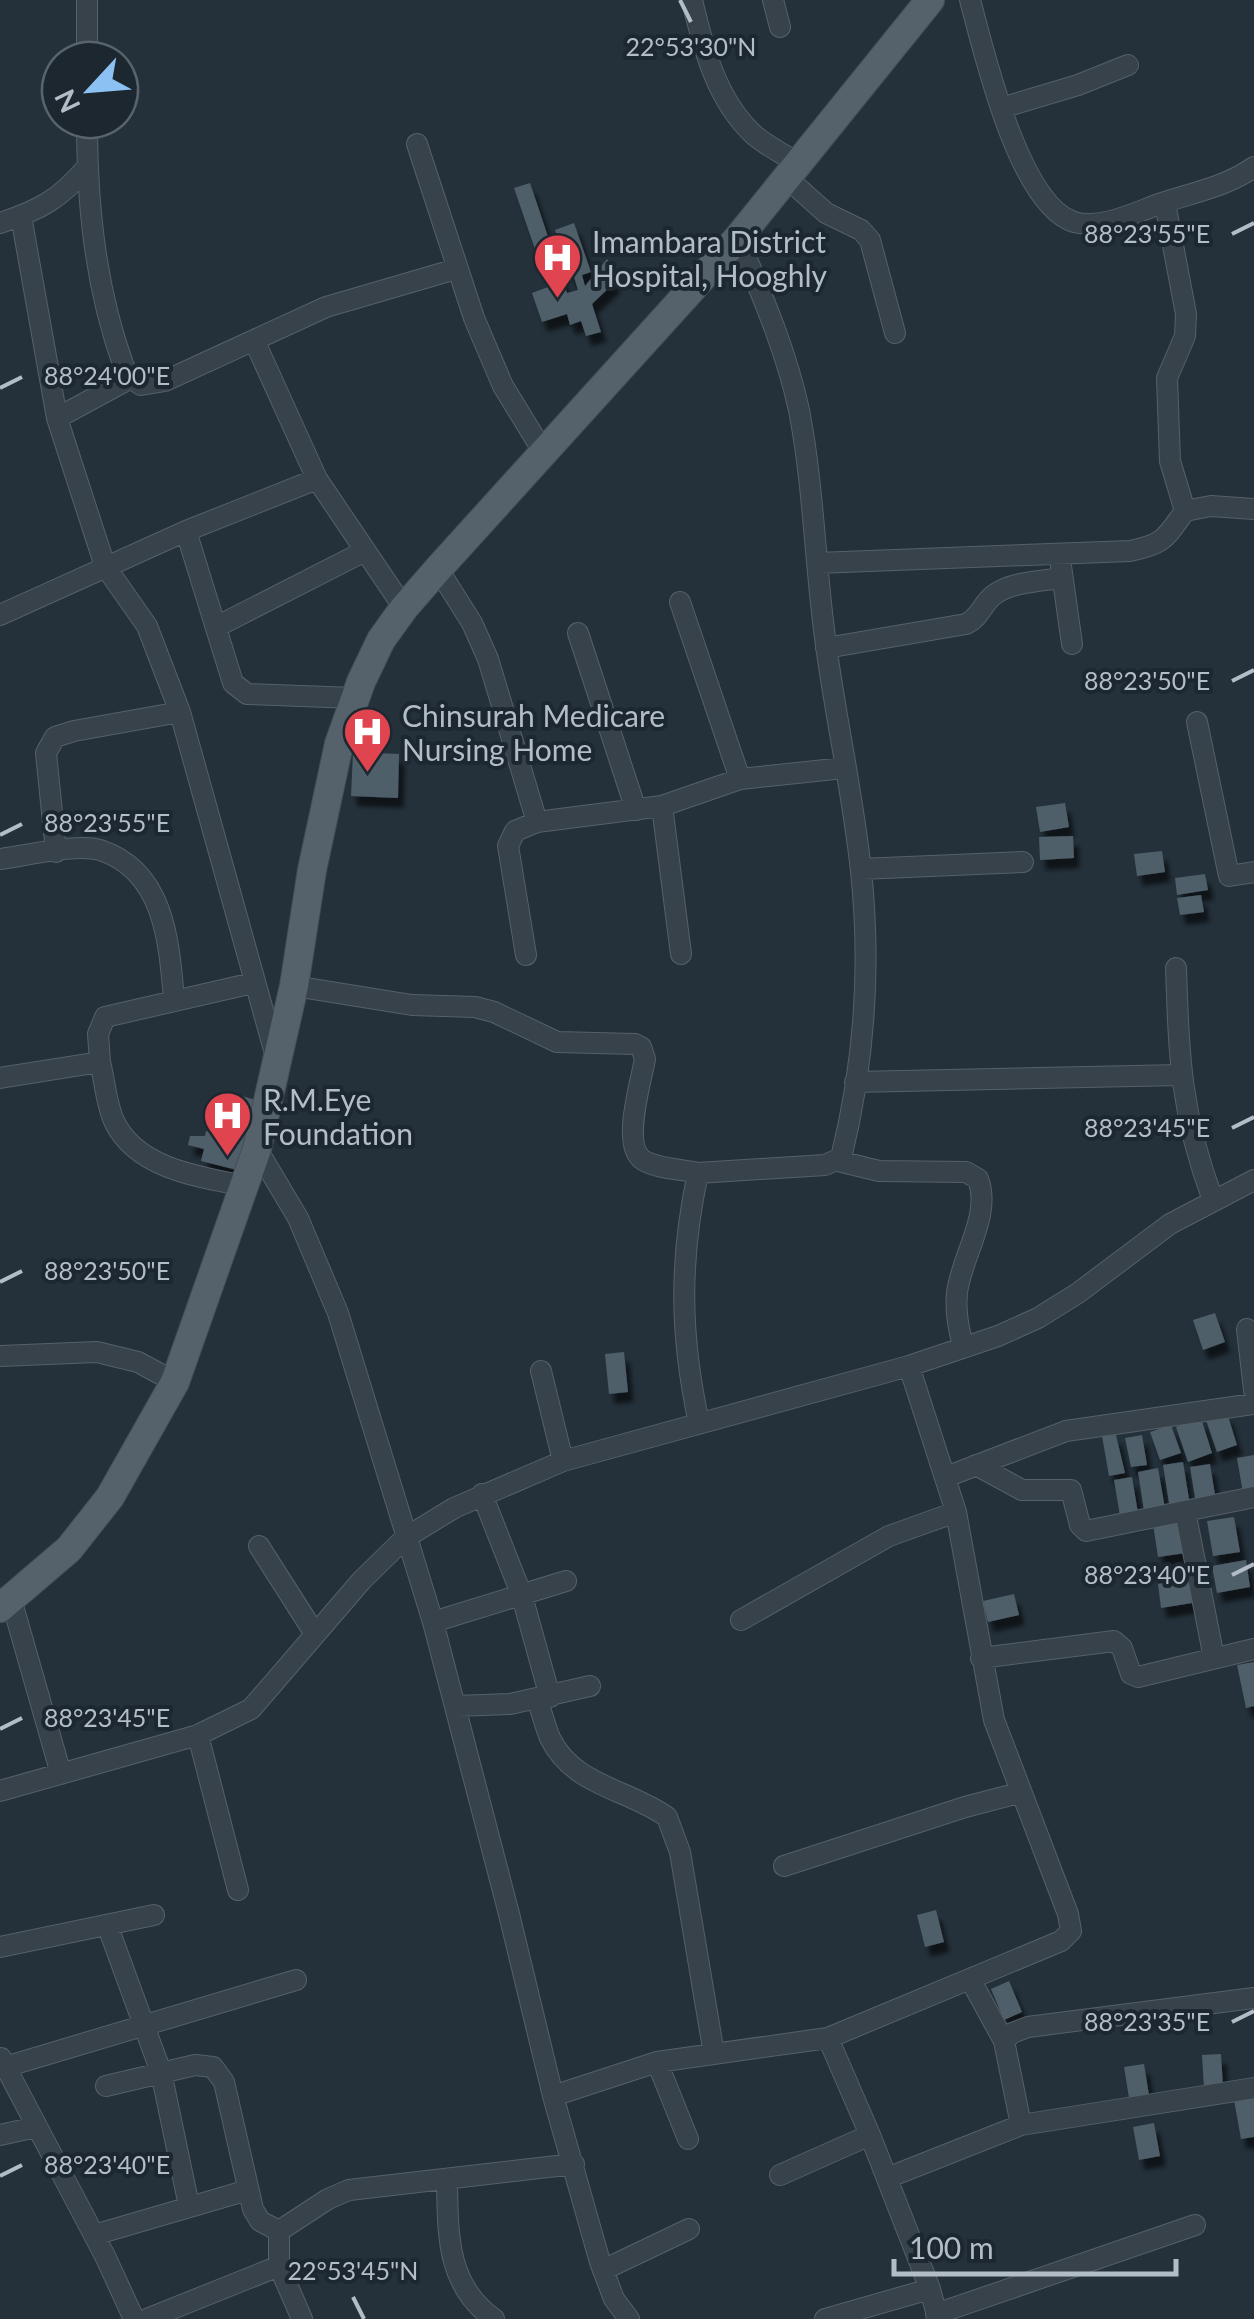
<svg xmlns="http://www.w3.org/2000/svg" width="1254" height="2319" font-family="Lato,sans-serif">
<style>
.building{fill:#4f5e69;filter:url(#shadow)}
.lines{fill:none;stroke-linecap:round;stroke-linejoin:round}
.minor-casing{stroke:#566069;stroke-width:22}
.major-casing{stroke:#444e57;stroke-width:30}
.minor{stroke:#37424b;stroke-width:20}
.major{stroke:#55626b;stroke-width:28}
.ticks{fill:none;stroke:#b3bdc7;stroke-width:4}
.labels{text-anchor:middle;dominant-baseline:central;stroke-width:8;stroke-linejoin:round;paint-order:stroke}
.poi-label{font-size:30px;fill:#b3bdc7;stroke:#1d2730;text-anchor:start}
.ticks-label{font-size:25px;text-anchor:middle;fill:#b3bdc7;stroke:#1d2730;stroke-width:8;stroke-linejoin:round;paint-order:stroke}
</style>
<defs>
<filter id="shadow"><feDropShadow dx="5.5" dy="10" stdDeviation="2.5" flood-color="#0009"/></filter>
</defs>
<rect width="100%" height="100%" fill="#24313b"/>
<!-- building -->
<path class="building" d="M 530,183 L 567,293 L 578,290 L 574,277 L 571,278 L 555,230 L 574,223 L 591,272 L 582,275 L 585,286 L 607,259 L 616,271 L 612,277 L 615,282 L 592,304 L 601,332 L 586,336 L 581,321 L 570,325 L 567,314 L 542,322 L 532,293 L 548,287 L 514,188 Z
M 353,752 L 399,754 L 398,798 L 351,796 Z
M 1065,803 L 1069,827 L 1040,832 L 1036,807 Z
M 1073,836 L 1074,858 L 1040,860 L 1039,837 Z
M 1162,851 L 1165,872 L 1137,876 L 1134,854 Z
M 1205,874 L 1208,890 L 1177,895 L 1175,878 Z
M 1201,895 L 1204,912 L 1180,915 L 1177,898 Z
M 231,1093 L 256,1100 L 237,1170 L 201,1161 L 204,1149 L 188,1145 L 190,1136 L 205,1136 L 206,1131 L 220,1135 L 217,1145 L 228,1148 L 239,1107 L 228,1104 Z
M 1215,1313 L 1225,1342 L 1203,1350 L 1193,1320 Z
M 624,1352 L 628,1392 L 609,1394 L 605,1354 Z
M 1227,1413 L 1237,1445 L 1217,1452 L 1206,1420 Z
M 1201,1418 L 1212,1453 L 1188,1462 L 1176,1427 Z
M 1171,1425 L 1181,1453 L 1160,1460 L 1150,1432 Z
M 1116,1435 L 1125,1473 L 1109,1476 L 1102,1436 Z
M 1142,1435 L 1147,1465 L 1131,1467 L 1125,1438 Z
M 1254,1455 L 1254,1491 L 1243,1493 L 1237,1458 Z
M 1183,1462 L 1190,1505 L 1170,1509 L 1163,1465 Z
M 1210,1464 L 1216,1501 L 1196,1504 L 1190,1467 Z
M 1158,1468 L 1166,1514 L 1145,1517 L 1138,1472 Z
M 1132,1477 L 1139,1519 L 1121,1522 L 1114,1480 Z
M 1234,1517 L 1240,1552 L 1213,1556 L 1207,1521 Z
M 1181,1519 L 1186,1553 L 1158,1557 L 1153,1524 Z
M 1246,1560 L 1250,1587 L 1217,1593 L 1212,1566 Z
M 1188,1579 L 1192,1603 L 1161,1608 L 1158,1584 Z
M 1014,1594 L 1019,1615 L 988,1622 L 983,1601 Z
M 1254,1662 L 1254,1706 L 1246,1708 L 1237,1665 Z
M 936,1910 L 944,1942 L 925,1947 L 917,1915 Z
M 1009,1981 L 1022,2012 L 1004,2020 L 991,1989 Z
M 1221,2054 L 1223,2087 L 1204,2089 L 1202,2055 Z
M 1144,2064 L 1150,2101 L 1130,2104 L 1124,2067 Z
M 1254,2096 L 1254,2137 L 1241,2139 L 1234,2100 Z
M 1154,2123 L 1160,2156 L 1139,2160 L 1133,2127 Z"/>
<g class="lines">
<defs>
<path id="minor" d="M 692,0 C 703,47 716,99 753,134 C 766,146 784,154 799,164
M 773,0 L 780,27
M 970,0 C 984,52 1019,205 1074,222 C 1102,230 1136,212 1162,203 C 1192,193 1228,186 1254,167
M 87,60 L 87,0
M 1001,108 L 1078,85 L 1128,65
M 87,120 C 87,204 95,287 124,367 L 131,378 L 141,385 L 165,381 L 326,307 L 456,269
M 417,144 L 474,318 L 503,386 L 544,453
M 787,178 L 826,213 L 861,230 L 870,240 L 895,333
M 1165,203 L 1186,314 L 1185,336 L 1167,378 L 1170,461 L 1185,511
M 21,216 L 57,418
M 0,223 C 40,210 60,199 87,167
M 254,340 L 317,479 L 404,608
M 131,378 L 57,418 L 105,566 L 147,626 L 180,712 L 276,1057
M 186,531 L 233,683 L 247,694 L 355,698
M 817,563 L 1130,551 C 1165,544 1165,538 1185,511 L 1211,506 L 1254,509
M 1061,566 L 1072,644
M 438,569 L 472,623 L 488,659 L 537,822 L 662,806 L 740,779 L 844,768
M 680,602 L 740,779
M 0,615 L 186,531 L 317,479
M 216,627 L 363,552
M 578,633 L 636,810
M 826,648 L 966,624 C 981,617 982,603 995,594 C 1012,582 1041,581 1062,578
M 1197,722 L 1229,876 L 1254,872
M 662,806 L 681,954
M 56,852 L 46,753 L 55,737 L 74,731 L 180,712
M 0,859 C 25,856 77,843 100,850 C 165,871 169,943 174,999
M 861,869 L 1023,862
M 526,955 L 508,846 L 515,831 L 537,822
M 1176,968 C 1179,1058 1181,1115 1213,1200
M 294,986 L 412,1005 L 475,1007 L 494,1012 L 557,1042 L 635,1044 L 641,1047 L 645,1059 C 641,1082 621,1146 643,1160 C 657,1169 682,1169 698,1173
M 100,1062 L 98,1034 L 105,1017 L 253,983
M 0,1078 L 100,1062 C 105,1081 106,1105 115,1123 C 138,1169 200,1177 245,1186
M 855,1082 L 1180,1075
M 257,1149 L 298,1218 L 338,1313 L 433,1622 L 509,1914 L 553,2096 L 600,2262 L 614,2299 L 629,2319
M 838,1161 L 879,1171 L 966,1172 L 978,1179 C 992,1215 961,1257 957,1293 C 955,1312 959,1329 963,1347
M 1247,1329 L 1254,1390
M 0,1356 L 97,1352 L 138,1362 L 175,1382
M 541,1371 L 563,1461
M 699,1423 C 680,1336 679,1261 698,1173 L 825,1165 L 841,1158 C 864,1065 871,966 861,871 C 853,795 836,720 826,645 C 815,567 814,488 799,410 C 786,350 762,295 738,238
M 976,1465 L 1022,1490 L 1071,1490 L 1080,1525 L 1086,1531 L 1254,1497
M 946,1477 L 1066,1431 L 1254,1404
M 482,1494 L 522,1596 L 550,1697
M 1185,1511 L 1214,1658
M 259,1546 L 315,1634
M 11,1599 L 61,1774
M 741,1620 L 889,1536 L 956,1512
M 433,1622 L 566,1581
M 981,1658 L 1114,1641 L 1122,1648 L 1131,1674 L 1138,1677 L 1254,1649
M 537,1700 C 542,1712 545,1726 550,1738 C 573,1786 628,1789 667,1817 L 680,1852 L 714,2054
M 455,1706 L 510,1704 L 590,1686
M 198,1735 L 238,1890
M 0,1791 L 198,1735 L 251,1709 L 362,1580 L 405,1538 L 454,1508 L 563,1461 L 909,1366 L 998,1336 L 1038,1318 L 1078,1293 L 1170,1224 L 1254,1180
M 784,1866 L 965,1807 L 1019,1793
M 108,1927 L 161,2072 L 189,2206
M 0,1947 L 154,1915
M 970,1979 L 1004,2041 L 1021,2125
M 828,2038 L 870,2135 L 930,2289 L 938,2319
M 1004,2041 L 1012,2033 L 1028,2027 L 1254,1998
M 1,2058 L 105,2256 L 134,2319
M 657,2062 L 688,2139
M 5,2067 L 296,1980
M 106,2086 L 195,2065 L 213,2067 L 224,2082 L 253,2209 L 260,2221 L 279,2231
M 553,2096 L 657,2062 L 828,2038 L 1061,1941 L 1071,1931 L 1068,1914 L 994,1720 L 956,1512 L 909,1366
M 0,2135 L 36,2127
M 780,2175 L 870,2135
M 887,2178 L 1021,2125 L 1254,2088
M 447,2180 C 448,2234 446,2285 494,2319
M 94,2235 L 248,2190
M 603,2270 L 689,2229
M 936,2314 L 1195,2225
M 147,2319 L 279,2266
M 302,2319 L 279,2266 L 279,2231 L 328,2199 L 349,2190 L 574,2164
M 825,2319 L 930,2289"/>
<path id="major" d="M 0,1608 L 69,1549 L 110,1497 L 175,1382 L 257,1149 L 294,986 L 312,870 L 339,744 L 361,682 L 381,640 L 404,608 L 438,569 L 738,238 L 930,0"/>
</defs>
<!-- minor casing -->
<use href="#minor" class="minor-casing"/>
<!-- major casing -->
<use href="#major" class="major-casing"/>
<!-- minor -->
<use href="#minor" class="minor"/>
<!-- major -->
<use href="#major" class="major"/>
</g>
<!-- ticks -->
<path class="ticks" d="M 680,0 L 691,22M 1232,234 L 1254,223M 0,388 L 22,377M 1232,681 L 1254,670M 0,835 L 22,824M 1232,1128 L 1254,1117M 0,1282 L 22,1271M 1232,1575 L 1254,1564M 0,1729 L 22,1718M 1232,2022 L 1254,2011M 0,2176 L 22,2165M 353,2297 L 364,2319"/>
<!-- icons -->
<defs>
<symbol id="hospital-pin" viewBox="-11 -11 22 30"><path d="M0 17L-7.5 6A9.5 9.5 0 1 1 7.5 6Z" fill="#e0444e" stroke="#1d2730"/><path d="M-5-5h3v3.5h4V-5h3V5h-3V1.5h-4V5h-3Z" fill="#fff"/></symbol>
</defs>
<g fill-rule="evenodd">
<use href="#hospital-pin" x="530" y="230" width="55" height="75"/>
<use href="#hospital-pin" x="340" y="704" width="55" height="75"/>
<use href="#hospital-pin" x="200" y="1088" width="55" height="75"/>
</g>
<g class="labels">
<!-- poi labels -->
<g class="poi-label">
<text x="592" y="241">Imambara District<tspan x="592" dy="34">Hospital, Hooghly</tspan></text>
<text x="402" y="715">Chinsurah Medicare<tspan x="402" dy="34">Nursing Home</tspan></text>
<text x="263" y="1099">R.M.Eye<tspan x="263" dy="34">Foundation</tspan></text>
</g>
</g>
<g class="ticks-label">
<text x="691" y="56">22°53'30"N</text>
<text x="1147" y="243">88°23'55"E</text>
<text x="107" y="385">88°24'00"E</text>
<text x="1147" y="690">88°23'50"E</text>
<text x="107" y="832">88°23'55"E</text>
<text x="1147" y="1137">88°23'45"E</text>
<text x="107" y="1280">88°23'50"E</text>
<text x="1147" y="1584">88°23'40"E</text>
<text x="107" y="1727">88°23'45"E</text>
<text x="1147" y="2031">88°23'35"E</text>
<text x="107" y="2174">88°23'40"E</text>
<text x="353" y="2280">22°53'45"N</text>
</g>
<!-- north arrow -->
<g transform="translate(90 90) rotate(244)"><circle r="48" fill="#1d2730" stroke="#59636c" stroke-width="2.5"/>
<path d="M0-8L18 38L0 25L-18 38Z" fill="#8cc2f3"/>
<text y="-15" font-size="28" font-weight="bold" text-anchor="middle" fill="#b3bdc7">N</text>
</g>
<!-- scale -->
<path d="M894 2259v15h282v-15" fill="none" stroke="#b3bdc7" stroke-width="5"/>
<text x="909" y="2259" font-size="30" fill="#b3bdc7" stroke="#1d2730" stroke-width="8" paint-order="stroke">100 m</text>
</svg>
